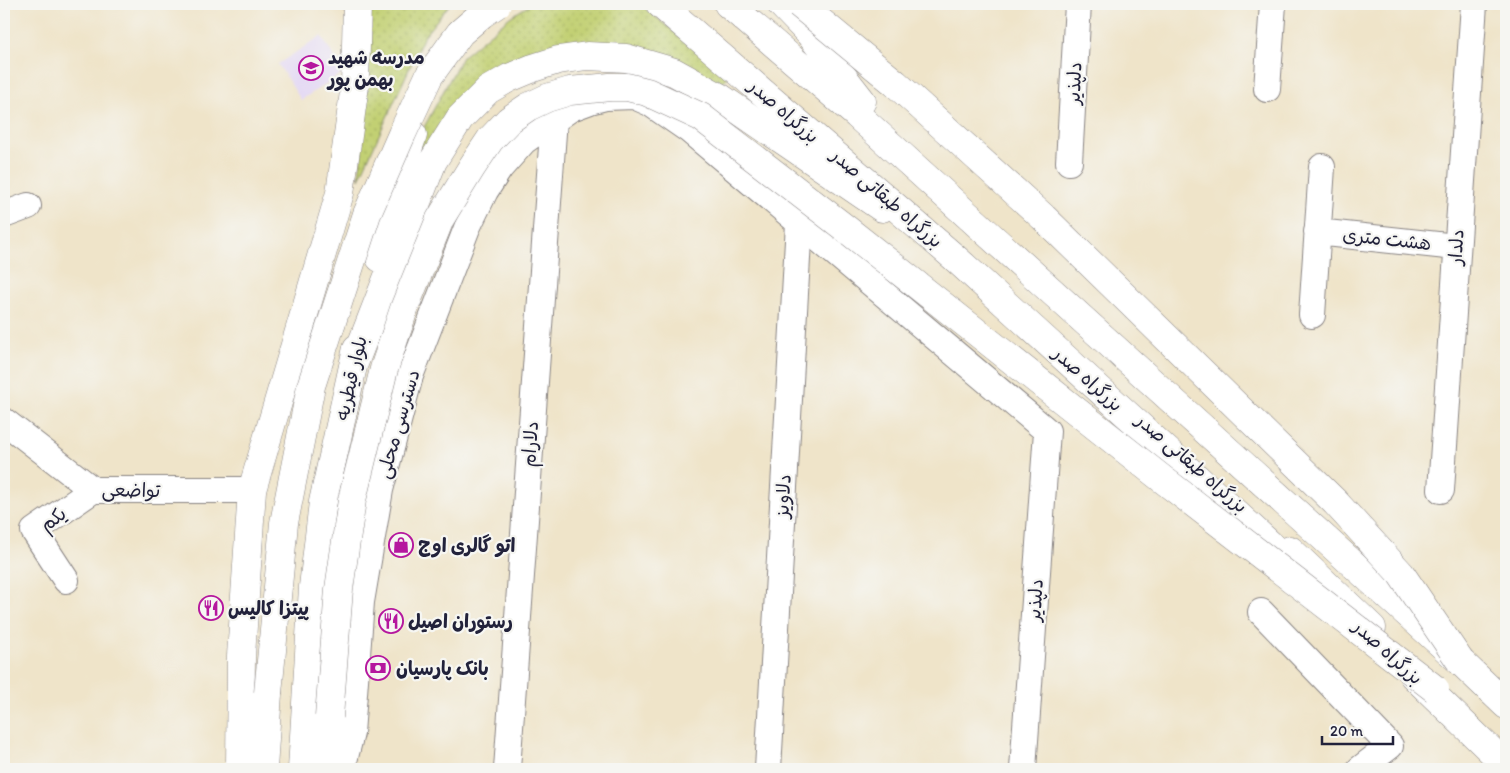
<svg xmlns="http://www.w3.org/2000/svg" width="1510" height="773" font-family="Itim,'Playpen Sans Arabic',sans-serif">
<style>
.built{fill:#e1d4f4}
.grass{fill:url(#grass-dots);stroke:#727957}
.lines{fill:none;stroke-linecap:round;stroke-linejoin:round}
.street-casing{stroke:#888382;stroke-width:28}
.secondary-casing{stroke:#888382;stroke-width:29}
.primary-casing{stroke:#888382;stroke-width:29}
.highway-casing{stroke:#888382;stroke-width:29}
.street{stroke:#fff;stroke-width:26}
.secondary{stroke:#fff;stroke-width:28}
.primary{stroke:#fff;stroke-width:28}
.highway{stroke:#fff;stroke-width:28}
.primary-bridge-casing{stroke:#888382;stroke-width:29;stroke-linecap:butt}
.highway-bridge-casing{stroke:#888382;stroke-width:29;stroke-linecap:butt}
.primary-bridge{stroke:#fff;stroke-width:28}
.highway-bridge{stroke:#fff;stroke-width:28}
.labels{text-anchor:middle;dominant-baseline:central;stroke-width:4.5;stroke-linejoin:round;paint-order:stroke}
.poi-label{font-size:19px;font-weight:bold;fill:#22223b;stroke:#f6f6f2;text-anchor:start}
.street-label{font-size:19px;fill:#22223b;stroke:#f6f6f2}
</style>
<defs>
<pattern id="grass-dots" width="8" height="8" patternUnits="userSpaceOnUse" patternTransform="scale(1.25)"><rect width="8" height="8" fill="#c2d073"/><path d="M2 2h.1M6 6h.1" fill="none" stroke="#a6b264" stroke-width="1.8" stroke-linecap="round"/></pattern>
</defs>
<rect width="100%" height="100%" fill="#f6f6f2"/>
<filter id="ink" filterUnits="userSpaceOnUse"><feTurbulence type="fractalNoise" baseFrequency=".02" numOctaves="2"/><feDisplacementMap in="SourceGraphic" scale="10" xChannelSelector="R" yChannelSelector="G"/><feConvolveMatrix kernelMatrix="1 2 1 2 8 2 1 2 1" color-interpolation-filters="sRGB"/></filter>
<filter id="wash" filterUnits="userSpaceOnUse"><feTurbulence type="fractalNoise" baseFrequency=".0096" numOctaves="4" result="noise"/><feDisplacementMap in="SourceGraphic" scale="20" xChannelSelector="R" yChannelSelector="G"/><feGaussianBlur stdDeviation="1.12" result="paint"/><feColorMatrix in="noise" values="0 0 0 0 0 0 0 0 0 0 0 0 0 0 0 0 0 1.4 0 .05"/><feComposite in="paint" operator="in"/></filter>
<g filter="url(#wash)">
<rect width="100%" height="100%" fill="#efe4c9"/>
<!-- built -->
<path class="built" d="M 321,36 L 344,72 L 301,100 L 278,64 Z"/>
<!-- grass -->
<path class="grass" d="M 370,4 L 450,4 L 424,36 L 359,179 L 369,58 Z
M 531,4 L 639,4 L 730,75 L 717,87 L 644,54 L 506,70 L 397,224 L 423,129 L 462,57 L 510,17 Z"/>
</g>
<g filter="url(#ink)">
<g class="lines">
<defs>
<path id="street" d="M 1267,89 L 1273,4
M 1069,162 L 1078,4
M 4,215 L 28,206
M 1317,232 L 1456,247
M 1312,315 L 1322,167
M 4,421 L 93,490 L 252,490
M 1441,490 L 1474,4
M 66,580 L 34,531 L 93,490
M 1261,612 L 1390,746 L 1360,769
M 342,769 L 351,733 L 361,602 L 380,490 L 410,376 L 467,228 L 485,191 L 500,168 L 524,141 L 571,108 L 590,101 L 606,97 L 634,96 L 650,103 L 689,130 L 1047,431 L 1023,769
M 507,769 L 554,119
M 768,769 L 799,223"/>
<path id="secondary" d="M 781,4 L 809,33 L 862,101"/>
<path id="primary" d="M 380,258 L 402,166 L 413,135
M 353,366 L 433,161 L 460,118 L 488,90 L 509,78 L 533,68 L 558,60 L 587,56 L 626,58 L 674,72 L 721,98 L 882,208
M 240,769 L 241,656 L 252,490 L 340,193 L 355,85 L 357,4
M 263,769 L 268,693
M 302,769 L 313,587 L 323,502 L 357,348
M 317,769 L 329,717"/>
<path id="highway" d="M 660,4 L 955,258 L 1298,570
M 728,4 L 857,115 L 1460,661 L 1506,705
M 1290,550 L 1372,628
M 1413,675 L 1506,765"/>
</defs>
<!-- street casing -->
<use href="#street" class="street-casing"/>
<!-- secondary casing -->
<use href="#secondary" class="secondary-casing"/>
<!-- primary casing -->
<use href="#primary" class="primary-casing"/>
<!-- highway casing -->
<use href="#highway" class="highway-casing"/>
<!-- street -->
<use href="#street" class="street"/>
<!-- secondary -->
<use href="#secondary" class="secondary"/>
<!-- primary -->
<use href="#primary" class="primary"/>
<!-- highway -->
<use href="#highway" class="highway"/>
<defs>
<path id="primary-bridge" d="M 329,717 L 339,589 L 352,500 L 384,369 L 405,306 L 440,219 L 472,167 L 490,140 L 509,120 L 528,107 L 547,98 L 570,91 L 610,87 L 627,87 L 647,92 L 701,117 L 845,228 L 1161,478 L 1435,689"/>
<path id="highway-bridge" d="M 799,4 L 895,83 L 1043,217 L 1335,502 L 1401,574 L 1460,661
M 268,693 L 284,523 L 311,386 L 367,214 L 402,134 L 429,76 L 460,33 L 482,14 L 497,4"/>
</defs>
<!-- primary-bridge casing -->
<use href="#primary-bridge" class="primary-bridge-casing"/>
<!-- highway-bridge casing -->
<use href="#highway-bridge" class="highway-bridge-casing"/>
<!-- primary-bridge -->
<use href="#primary-bridge" class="primary-bridge"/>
<!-- highway-bridge -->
<use href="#highway-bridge" class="highway-bridge"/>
</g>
</g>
<!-- icons -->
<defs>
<symbol id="school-ring" viewBox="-11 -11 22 22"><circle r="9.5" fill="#f6f6f2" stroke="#b5179e" stroke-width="1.5"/><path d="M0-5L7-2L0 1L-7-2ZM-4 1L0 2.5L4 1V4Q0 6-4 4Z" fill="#b5179e"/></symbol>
<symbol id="shop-ring" viewBox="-11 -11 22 22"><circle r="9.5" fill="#f6f6f2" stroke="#b5179e" stroke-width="1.5"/><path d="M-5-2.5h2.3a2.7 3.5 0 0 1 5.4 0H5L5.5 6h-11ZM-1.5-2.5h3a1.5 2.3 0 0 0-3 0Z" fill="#b5179e"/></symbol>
<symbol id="restaurant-ring" viewBox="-11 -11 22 22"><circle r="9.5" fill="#f6f6f2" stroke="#b5179e" stroke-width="1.5"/><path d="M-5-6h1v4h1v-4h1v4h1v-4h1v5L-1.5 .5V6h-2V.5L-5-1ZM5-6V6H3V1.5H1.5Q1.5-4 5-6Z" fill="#b5179e"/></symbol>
<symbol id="bank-ring" viewBox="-11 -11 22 22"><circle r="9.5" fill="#f6f6f2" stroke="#b5179e" stroke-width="1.5"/><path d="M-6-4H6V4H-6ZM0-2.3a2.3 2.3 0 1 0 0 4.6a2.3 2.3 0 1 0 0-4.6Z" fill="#b5179e"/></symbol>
</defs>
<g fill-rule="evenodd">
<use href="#school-ring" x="297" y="54" width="28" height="28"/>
<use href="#shop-ring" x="387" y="531" width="28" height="28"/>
<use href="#restaurant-ring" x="197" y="594" width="28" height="28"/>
<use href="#restaurant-ring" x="377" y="607" width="28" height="28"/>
<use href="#bank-ring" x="364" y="654" width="28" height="28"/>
</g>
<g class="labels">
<!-- poi labels -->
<g class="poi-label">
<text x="328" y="57">مدرسه شهید<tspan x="328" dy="22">بهمن پور</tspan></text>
<text x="418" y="545">اتو گالری اوج</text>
<text x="228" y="608">پیتزا کالیس</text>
<text x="408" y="621">رستوران اصیل</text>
<text x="396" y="668">بانک پارسیان</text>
</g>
<!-- street labels -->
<g class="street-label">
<text transform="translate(1074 83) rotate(-87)">دلپذیر</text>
<text transform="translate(784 111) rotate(41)">بزرگراه صدر</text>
<text transform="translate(887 198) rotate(41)">بزرگراه طبقاتی صدر</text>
<text transform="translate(1387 239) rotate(6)">هشت متری</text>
<text transform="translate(1456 247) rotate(-86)">دلدار</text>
<text transform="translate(351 378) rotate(-77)">بلوار قیطریه</text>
<text transform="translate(1088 379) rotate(42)">بزرگراه صدر</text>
<text transform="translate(398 424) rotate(-74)">دسترسی محلی</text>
<text transform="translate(530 444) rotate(-86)">دلارام</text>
<text transform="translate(1192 463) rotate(41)">بزرگراه طبقاتی صدر</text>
<text transform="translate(131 490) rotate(1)">تواضعی</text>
<text transform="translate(783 496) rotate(-87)">دلاویز</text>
<text transform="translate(53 519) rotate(-36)">یکم</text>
<text transform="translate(1035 600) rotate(-86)">دلپذیر</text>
<text transform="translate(1388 652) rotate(42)">بزرگراه صدر</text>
</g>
</g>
<!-- margin -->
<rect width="1510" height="773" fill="none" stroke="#f6f6f2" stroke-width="20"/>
<!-- scale -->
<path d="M1322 736v8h71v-8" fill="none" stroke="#22223b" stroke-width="2.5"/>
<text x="1330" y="736" font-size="15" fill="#22223b" stroke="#f6f6f2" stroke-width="4" paint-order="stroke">20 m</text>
</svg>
